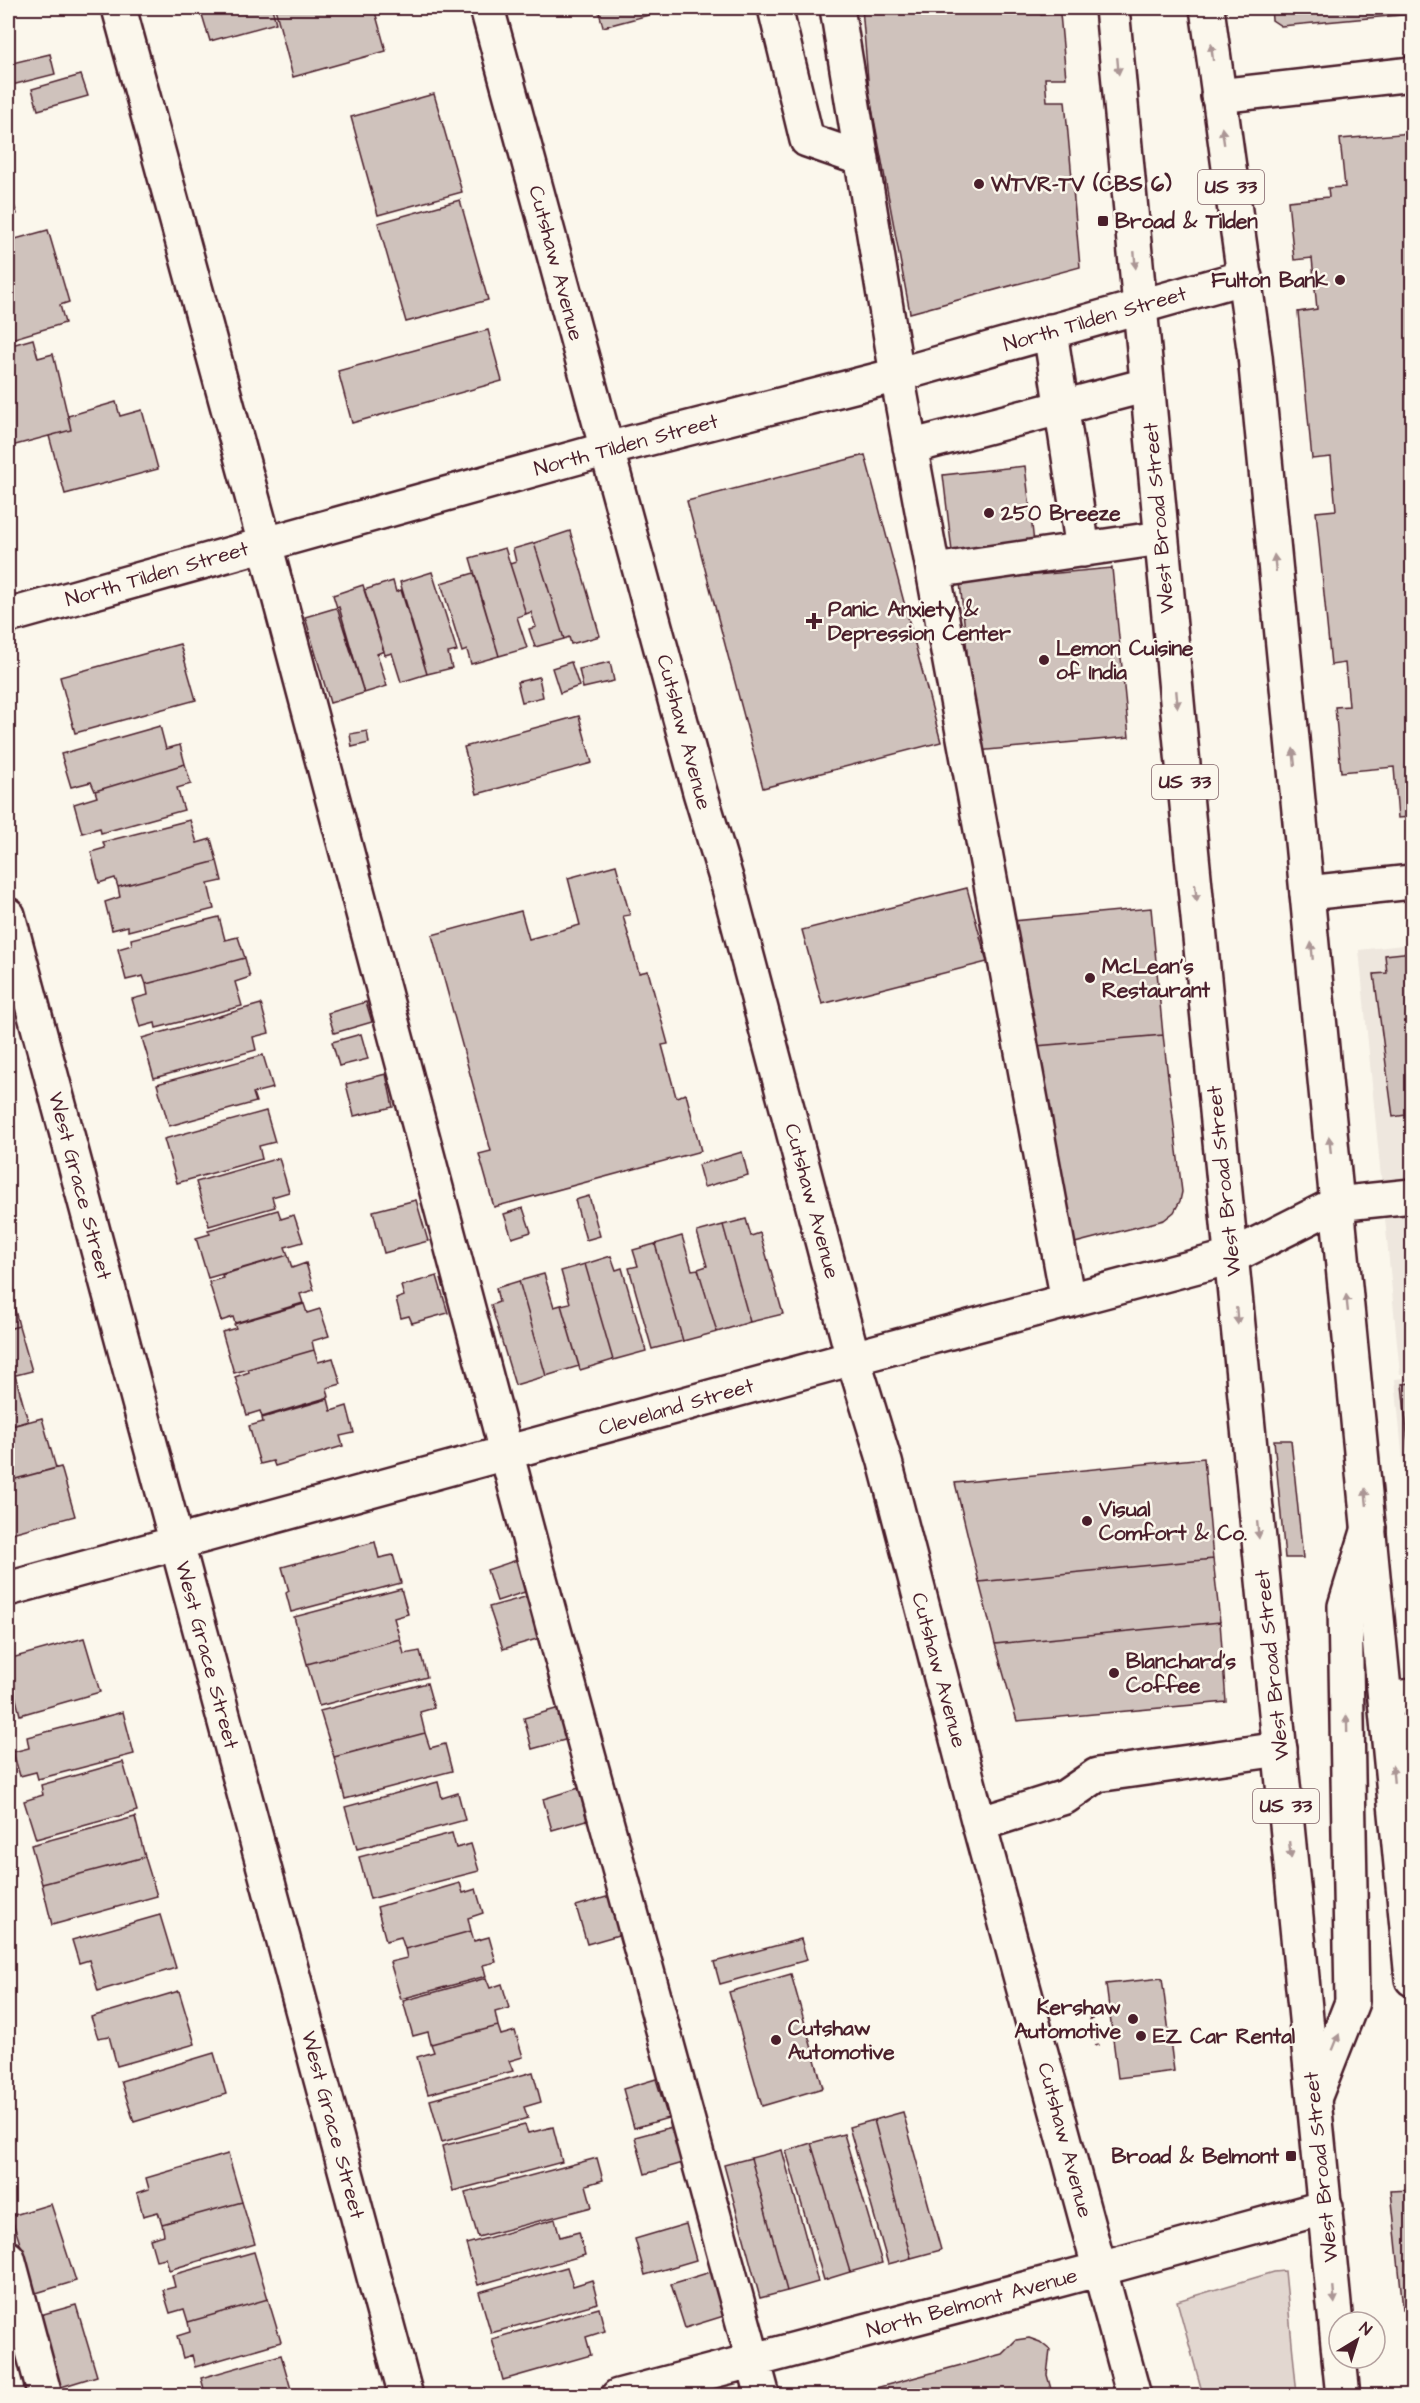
<svg xmlns="http://www.w3.org/2000/svg" width="1420" height="2403" font-family="'Architects Daughter',sans-serif">
<style>
.built{fill:#eee7de}
.green{fill:#e2d7d0;stroke:#967b7e;stroke-width:1.5}
.building{fill:#cfc2bc;stroke:#4a1f2b;stroke-width:1.5}
.lines{fill:none;stroke-linecap:round;stroke-linejoin:round}
.minor-casing{stroke:#4a1f2b;stroke-width:38}
.major-casing{stroke:#4a1f2b;stroke-width:38}
.path{stroke:#4a1f2b;stroke-width:4;stroke-dasharray:6 4.5;stroke-linecap:butt}
.minor{stroke:#fbf7ec;stroke-width:33}
.major{stroke:#fbf7ec;stroke-width:33}
.oneway{fill:#ab9695}
.poi-dot{fill:#4a1f2b;stroke:#fbf7ec;stroke-width:2}
.labels{text-anchor:middle;dominant-baseline:central;stroke-width:5;stroke-linejoin:round;paint-order:stroke}
.shield{fill:#fbf7ec;stroke:#7f6065;stroke-width:1.5}
.shield-label{font-size:20px;font-weight:bold;fill:#4a1f2b}
.poi-label{font-size:21px;font-weight:bold;fill:#4a1f2b;stroke:#fbf7ec;text-anchor:start}
.street-label{font-size:21px;fill:#4a1f2b;stroke:#fbf7ec}
</style>
<rect width="100%" height="100%" fill="#fbf7ec"/>
<filter id="ink" filterUnits="userSpaceOnUse"><feTurbulence type="fractalNoise" baseFrequency=".0167" numOctaves="2"/><feDisplacementMap in="SourceGraphic" scale="12" xChannelSelector="R" yChannelSelector="G"/><feConvolveMatrix kernelMatrix="1 2 1 2 8 2 1 2 1" color-interpolation-filters="sRGB"/></filter>
<g filter="url(#ink)">
<!-- built -->
<path class="built" d="M 1412,944 L 1412,1373 L 1400,1374 L 1359,950 Z
M 1412,1377 L 1412,1557 L 1395,1379 Z"/>
<!-- green -->
<path class="green" d="M 1285,2271 L 1297,2395 L 1203,2395 L 1177,2301 L 1274,2272 Z"/>
<!-- building -->
<path class="building" d="M 200,8 L 272,8 L 276,23 L 210,41 Z
M 275,8 L 374,8 L 386,51 L 293,77 Z
M 598,8 L 675,8 L 603,27 Z
M 862,8 L 1040,8 L 1041,15 L 1060,14 L 1066,78 L 1045,78 L 1047,101 L 1065,101 L 1080,267 L 910,313 L 869,92 Z
M 1271,8 L 1412,8 L 1412,14 L 1281,26 L 1272,20 Z
M 50,54 L 55,74 L 8,86 L 8,64 Z
M 81,75 L 88,96 L 38,110 L 32,89 Z
M 434,94 L 462,192 L 378,215 L 351,117 Z
M 1412,133 L 1412,817 L 1398,818 L 1394,767 L 1341,772 L 1335,707 L 1349,706 L 1345,663 L 1331,665 L 1316,512 L 1336,510 L 1331,457 L 1312,459 L 1298,312 L 1317,309 L 1312,258 L 1294,260 L 1288,201 L 1329,197 L 1328,188 L 1345,187 L 1340,139 Z
M 8,187 L 17,214 L 8,216 Z
M 460,200 L 488,300 L 406,322 L 378,223 Z
M 48,230 L 69,302 L 60,305 L 65,323 L 8,340 L 8,241 Z
M 488,330 L 502,381 L 352,423 L 338,371 Z
M 33,339 L 38,358 L 53,354 L 71,430 L 8,447 L 8,346 Z
M 116,402 L 120,416 L 142,410 L 158,469 L 65,494 L 49,436 L 71,430 L 68,416 Z
M 865,455 L 941,742 L 763,788 L 687,501 Z
M 1025,466 L 1035,551 L 953,560 L 943,475 Z
M 570,531 L 600,636 L 571,644 L 569,637 L 564,639 L 534,543 Z
M 534,543 L 564,639 L 535,647 L 529,629 L 536,627 L 531,612 L 526,614 L 510,564 L 516,562 L 513,549 Z
M 505,548 L 526,614 L 517,617 L 527,648 L 499,656 L 470,558 Z
M 1112,568 L 1129,737 L 977,751 L 960,582 Z
M 432,572 L 457,651 L 448,653 L 452,668 L 427,674 L 400,582 Z
M 474,573 L 499,656 L 471,664 L 467,650 L 462,652 L 441,583 Z
M 393,581 L 396,592 L 401,590 L 427,674 L 401,682 L 392,653 L 385,655 L 364,590 Z
M 363,585 L 384,651 L 377,654 L 387,686 L 364,693 L 333,595 Z
M 339,607 L 364,693 L 330,703 L 305,617 Z
M 180,644 L 196,700 L 75,733 L 60,677 Z
M 571,662 L 579,686 L 560,693 L 552,668 Z
M 610,662 L 614,681 L 583,688 L 579,669 Z
M 539,677 L 543,697 L 522,702 L 517,682 Z
M 579,716 L 592,763 L 477,794 L 464,747 Z
M 160,726 L 166,749 L 180,745 L 185,764 L 95,791 L 91,782 L 71,787 L 61,754 Z
M 367,731 L 369,743 L 352,747 L 350,734 Z
M 185,764 L 191,784 L 177,788 L 184,810 L 101,833 L 100,828 L 82,833 L 74,804 L 97,797 L 95,791 Z
M 190,820 L 197,843 L 211,839 L 217,861 L 118,887 L 115,878 L 99,883 L 91,852 L 105,848 L 103,842 Z
M 217,861 L 222,881 L 208,884 L 214,909 L 128,931 L 128,926 L 112,930 L 105,902 L 120,897 L 118,887 Z
M 616,865 L 630,915 L 623,916 L 639,973 L 648,971 L 668,1044 L 662,1045 L 676,1097 L 686,1094 L 701,1151 L 494,1207 L 479,1154 L 491,1151 L 432,935 L 521,911 L 529,939 L 580,925 L 568,878 Z
M 967,888 L 987,962 L 822,1004 L 802,930 Z
M 1151,908 L 1163,1035 L 1036,1046 L 1013,921 Z
M 219,917 L 225,940 L 238,937 L 245,958 L 146,984 L 143,976 L 126,980 L 118,949 L 132,945 L 131,939 Z
M 1412,952 L 1412,1114 L 1393,1117 L 1374,974 L 1387,973 L 1385,955 Z
M 245,958 L 250,977 L 235,982 L 242,1006 L 156,1028 L 155,1023 L 140,1027 L 132,999 L 148,995 L 146,984 Z
M 366,1002 L 372,1022 L 334,1033 L 328,1013 Z
M 261,1004 L 269,1033 L 253,1037 L 256,1050 L 154,1078 L 142,1038 Z
M 361,1034 L 368,1059 L 339,1066 L 332,1042 Z
M 1163,1035 L 1182,1192 L 1180,1201 L 1174,1212 L 1164,1220 L 1071,1244 L 1036,1046 Z
M 263,1055 L 273,1088 L 253,1093 L 256,1102 L 169,1126 L 157,1084 Z
M 386,1074 L 393,1107 L 354,1116 L 346,1084 Z
M 266,1111 L 275,1142 L 259,1146 L 262,1159 L 177,1183 L 164,1139 Z
M 742,1152 L 748,1175 L 704,1187 L 698,1165 Z
M 279,1158 L 289,1192 L 272,1197 L 275,1207 L 209,1226 L 196,1182 Z
M 589,1196 L 600,1236 L 586,1240 L 575,1200 Z
M 416,1200 L 428,1241 L 384,1253 L 373,1211 Z
M 523,1208 L 531,1232 L 512,1238 L 504,1214 Z
M 278,1210 L 281,1219 L 294,1215 L 303,1242 L 285,1247 L 288,1255 L 208,1278 L 196,1238 L 210,1234 L 208,1230 Z
M 746,1219 L 751,1236 L 760,1233 L 783,1314 L 750,1322 L 723,1225 Z
M 723,1225 L 750,1322 L 717,1332 L 698,1269 L 707,1266 L 697,1232 Z
M 682,1236 L 692,1270 L 698,1269 L 717,1332 L 683,1341 L 655,1244 Z
M 655,1244 L 683,1341 L 652,1349 L 629,1268 L 638,1266 L 633,1250 Z
M 288,1255 L 292,1268 L 306,1263 L 314,1290 L 300,1294 L 303,1303 L 235,1323 L 233,1317 L 221,1321 L 209,1282 L 223,1278 L 222,1275 Z
M 611,1256 L 616,1270 L 622,1268 L 646,1351 L 613,1360 L 585,1264 Z
M 585,1264 L 613,1360 L 580,1370 L 561,1305 L 570,1303 L 561,1271 Z
M 544,1274 L 554,1307 L 561,1305 L 579,1366 L 546,1376 L 519,1281 Z
M 437,1276 L 448,1313 L 412,1323 L 409,1316 L 401,1318 L 396,1299 L 404,1296 L 401,1286 Z
M 519,1281 L 546,1376 L 515,1385 L 491,1305 L 499,1302 L 496,1288 Z
M 8,1282 L 19,1326 L 8,1329 Z
M 304,1304 L 307,1313 L 320,1309 L 329,1336 L 312,1341 L 314,1350 L 234,1373 L 222,1332 L 236,1328 L 234,1324 Z
M 19,1326 L 32,1371 L 8,1377 L 8,1329 Z
M 314,1350 L 318,1362 L 333,1358 L 341,1384 L 327,1388 L 329,1397 L 262,1417 L 260,1411 L 247,1415 L 235,1377 L 249,1372 L 248,1369 Z
M 15,1375 L 28,1421 L 8,1427 L 8,1377 Z
M 1412,1383 L 1412,1472 L 1411,1472 L 1402,1384 Z
M 328,1399 L 331,1411 L 347,1406 L 354,1433 L 340,1436 L 343,1446 L 275,1466 L 273,1461 L 260,1464 L 249,1426 L 263,1422 L 262,1418 Z
M 42,1418 L 56,1468 L 8,1481 L 8,1427 Z
M 1274,1440 L 1291,1440 L 1303,1558 L 1285,1558 Z
M 1204,1458 L 1213,1559 L 979,1582 L 955,1483 Z
M 61,1467 L 75,1516 L 8,1534 L 8,1481 Z
M 375,1542 L 379,1558 L 393,1555 L 401,1583 L 291,1612 L 286,1593 L 289,1591 L 282,1567 Z
M 523,1558 L 534,1589 L 497,1601 L 487,1570 Z
M 1213,1559 L 1220,1622 L 995,1644 L 979,1582 Z
M 401,1589 L 408,1614 L 394,1618 L 400,1639 L 307,1664 L 294,1617 Z
M 536,1594 L 547,1636 L 503,1649 L 489,1607 Z
M 1220,1622 L 1226,1702 L 1017,1721 L 995,1644 Z
M 84,1638 L 100,1692 L 20,1715 L 12,1683 L 8,1684 L 8,1659 Z
M 400,1639 L 404,1654 L 420,1651 L 427,1677 L 319,1706 L 307,1664 Z
M 427,1683 L 434,1708 L 420,1712 L 425,1733 L 334,1757 L 320,1711 Z
M 563,1707 L 572,1738 L 532,1749 L 524,1718 Z
M 123,1712 L 134,1754 L 38,1779 L 36,1772 L 20,1776 L 13,1752 L 29,1748 L 27,1737 Z
M 425,1733 L 430,1748 L 445,1744 L 452,1771 L 345,1799 L 334,1757 Z
M 123,1762 L 137,1811 L 36,1839 L 24,1801 L 43,1795 L 41,1785 Z
M 438,1782 L 442,1798 L 458,1793 L 465,1820 L 357,1849 L 345,1807 Z
M 579,1788 L 587,1820 L 552,1830 L 543,1799 Z
M 135,1817 L 145,1857 L 42,1884 L 31,1845 Z
M 452,1833 L 456,1848 L 471,1844 L 479,1871 L 370,1899 L 359,1857 Z
M 145,1857 L 157,1896 L 52,1925 L 42,1884 Z
M 460,1883 L 463,1893 L 476,1889 L 483,1913 L 468,1918 L 471,1931 L 405,1949 L 401,1937 L 386,1941 L 377,1907 Z
M 610,1896 L 622,1934 L 587,1944 L 576,1906 Z
M 160,1915 L 176,1968 L 98,1991 L 89,1960 L 79,1963 L 72,1940 Z
M 471,1931 L 474,1941 L 489,1937 L 496,1962 L 483,1965 L 486,1976 L 401,1999 L 390,1962 L 407,1958 L 405,1949 Z
M 801,1939 L 807,1960 L 720,1984 L 714,1962 Z
M 791,1974 L 823,2088 L 762,2106 L 729,1992 Z
M 486,1978 L 490,1988 L 502,1984 L 509,2008 L 495,2012 L 498,2026 L 431,2044 L 428,2032 L 413,2036 L 403,2001 Z
M 1162,1978 L 1174,2071 L 1118,2078 L 1106,1984 Z
M 179,1991 L 195,2044 L 117,2066 L 109,2036 L 98,2038 L 91,2017 Z
M 498,2026 L 501,2035 L 515,2031 L 523,2057 L 509,2061 L 513,2071 L 428,2094 L 417,2057 L 434,2052 L 431,2044 Z
M 214,2053 L 226,2094 L 134,2122 L 121,2081 Z
M 533,2072 L 541,2102 L 524,2107 L 528,2118 L 442,2142 L 430,2100 Z
M 656,2079 L 668,2118 L 634,2128 L 623,2089 Z
M 903,2112 L 941,2250 L 911,2258 L 874,2120 Z
M 874,2120 L 911,2258 L 888,2264 L 849,2127 Z
M 525,2125 L 528,2133 L 553,2127 L 562,2162 L 453,2191 L 442,2146 Z
M 672,2127 L 683,2163 L 645,2174 L 635,2137 Z
M 844,2134 L 882,2263 L 850,2272 L 811,2143 Z
M 811,2143 L 850,2272 L 824,2280 L 786,2151 Z
M 782,2150 L 818,2282 L 787,2291 L 751,2158 Z
M 228,2154 L 242,2202 L 162,2224 L 158,2212 L 143,2216 L 137,2193 L 149,2189 L 146,2178 Z
M 597,2158 L 603,2180 L 586,2185 L 592,2207 L 478,2237 L 465,2193 Z
M 751,2158 L 787,2291 L 760,2298 L 724,2165 Z
M 1410,2190 L 1412,2218 L 1412,2309 L 1403,2309 L 1391,2191 Z
M 242,2202 L 255,2244 L 169,2270 L 166,2258 L 156,2260 L 150,2239 L 164,2235 L 162,2224 Z
M 51,2204 L 76,2281 L 36,2293 L 11,2216 Z
M 555,2219 L 560,2237 L 579,2232 L 585,2255 L 478,2285 L 466,2244 Z
M 686,2224 L 696,2260 L 645,2275 L 635,2239 Z
M 254,2252 L 268,2299 L 188,2322 L 184,2309 L 170,2313 L 163,2290 L 175,2287 L 172,2275 Z
M 567,2267 L 573,2286 L 592,2280 L 598,2303 L 491,2333 L 479,2292 Z
M 714,2271 L 727,2315 L 685,2328 L 671,2284 Z
M 268,2299 L 281,2342 L 195,2367 L 192,2355 L 183,2358 L 177,2336 L 190,2332 L 188,2322 Z
M 76,2305 L 97,2376 L 61,2387 L 40,2315 Z
M 599,2308 L 605,2331 L 586,2337 L 591,2355 L 503,2380 L 492,2339 Z
M 1029,2338 L 1040,2342 L 1050,2350 L 1047,2375 L 1053,2396 L 846,2396 L 1002,2354 L 1016,2340 Z
M 8,2352 L 14,2381 L 8,2382 Z
M 281,2355 L 293,2396 L 206,2396 L 201,2378 Z"/>
<g class="lines">
<defs>
<path id="minor" d="M 119,8 L 265,544 L 534,1557 L 763,2396
M 487,8 L 700,792 L 729,888 L 853,1358 L 885,1462 L 979,1824 L 1134,2396
M 775,8 L 807,140 L 862,159
M 837,8 L 897,375 L 1068,1301
M 1218,96 L 1412,74
M 1050,331 L 1083,550
M 910,447 L 1147,385
M 934,571 L 1161,538
M 8,616 L 607,449 L 897,375 L 1245,277
M 1307,893 L 1412,882
M 8,915 L 406,2396
M 8,1589 L 853,1358 L 1231,1257 L 1336,1204 L 1412,1196
M 1386,1699 L 1412,1696
M 979,1824 L 1065,1797 L 1097,1775 L 1280,1749
M 1315,2096 L 1352,2002 L 1345,1606 L 1369,1528
M 8,2258 L 45,2396
M 618,2396 L 1100,2269 L 1326,2207"/>
<path id="major" d="M 1112,8 L 1181,744 L 1339,2355
M 1207,8 L 1255,356 L 1412,1979
M 1339,2358 L 1343,2396"/>
</defs>
<!-- minor casing -->
<use href="#minor" class="minor-casing"/>
<!-- major casing -->
<use href="#major" class="major-casing"/>
<!-- path -->
<path class="path" d="M 1090,2014 L 1097,2046"/>
<!-- minor -->
<use href="#minor" class="minor"/>
<!-- major -->
<use href="#major" class="major"/>
</g>
<!-- one-way arrows -->
<defs><path id="oneway-solid" d="M-6-.8H1V-3.2L6.5 0L1 3.2V.8H-6Z" transform="scale(1.5)"/></defs>
<g class="oneway">
<use href="#oneway-solid" transform="translate(1212 52) rotate(-97)"/>
<use href="#oneway-solid" transform="translate(1118 66) rotate(85)"/>
<use href="#oneway-solid" transform="translate(1223 136) rotate(-98)"/>
<use href="#oneway-solid" transform="translate(1135 260) rotate(85)"/>
<use href="#oneway-solid" transform="translate(1275 563) rotate(-96)"/>
<use href="#oneway-solid" transform="translate(1177 699) rotate(85)"/>
<use href="#oneway-solid" transform="translate(1294 757) rotate(-96)"/>
<use href="#oneway-solid" transform="translate(1196 893) rotate(84)"/>
<use href="#oneway-solid" transform="translate(1312 951) rotate(-95)"/>
<use href="#oneway-solid" transform="translate(1330 1145) rotate(-96)"/>
<use href="#oneway-solid" transform="translate(1347 1303) rotate(-96)"/>
<use href="#oneway-solid" transform="translate(1237 1316) rotate(85)"/>
<use href="#oneway-solid" transform="translate(1366 1497) rotate(-96)"/>
<use href="#oneway-solid" transform="translate(1258 1530) rotate(84)"/>
<use href="#oneway-solid" transform="translate(1347 1724) rotate(-91)"/>
<use href="#oneway-solid" transform="translate(1393 1774) rotate(-95)"/>
<use href="#oneway-solid" transform="translate(1290 1850) rotate(84)"/>
<use href="#oneway-solid" transform="translate(1336 2042) rotate(-68)"/>
<use href="#oneway-solid" transform="translate(1334 2295) rotate(85)"/>
</g>
</g>
<!-- markers -->
<g class="poi-dot">
<circle cx="979" cy="184" r="6"/>
<rect x="1097" y="215" width="12" height="12" rx="3"/>
<circle cx="1340" cy="280" r="6"/>
<circle cx="989" cy="513" r="6"/>
<path d="M811 612h6v6h6v6h-6v6h-6v-6h-6v-6h6z"/>
<circle cx="1044" cy="660" r="6"/>
<circle cx="1090" cy="978" r="6"/>
<circle cx="1087" cy="1521" r="6"/>
<circle cx="1114" cy="1673" r="6"/>
<circle cx="1133" cy="2019" r="6"/>
<circle cx="1141" cy="2036" r="6"/>
<circle cx="776" cy="2040" r="6"/>
<rect x="1285" y="2150" width="12" height="12" rx="3"/>
</g>
<g class="labels">
<!-- shield labels -->
<g class="shield">
<rect x="1198" y="170" width="66" height="34" rx="4.5"/>
<rect x="1152" y="765" width="66" height="34" rx="4.5"/>
<rect x="1253" y="1789" width="66" height="34" rx="4.5"/>
</g>
<g class="shield-label">
<text x="1231" y="187">US 33</text>
<text x="1185" y="782">US 33</text>
<text x="1286" y="1806">US 33</text>
</g>
<!-- poi labels -->
<g class="poi-label">
<text x="991" y="184">WTVR-TV (CBS 6)</text>
<text x="1115" y="221">Broad &amp; Tilden</text>
<text x="1328" y="280" text-anchor="end">Fulton Bank</text>
<text x="1001" y="513">250 Breeze</text>
<text x="828" y="609">Panic Anxiety &amp;<tspan x="828" dy="24">Depression Center</tspan></text>
<text x="1056" y="648">Lemon Cuisine<tspan x="1056" dy="24">of India</tspan></text>
<text x="1102" y="966">McLean's<tspan x="1102" dy="24">Restaurant</tspan></text>
<text x="1099" y="1509">Visual<tspan x="1099" dy="24">Comfort &amp; Co.</tspan></text>
<text x="1126" y="1661">Blanchard's<tspan x="1126" dy="24">Coffee</tspan></text>
<text x="1121" y="2007" text-anchor="end">Kershaw<tspan x="1121" dy="24">Automotive</tspan></text>
<text x="788" y="2028">Cutshaw<tspan x="788" dy="24">Automotive</tspan></text>
<text x="1153" y="2036">EZ Car Rental</text>
<text x="1279" y="2156" text-anchor="end">Broad &amp; Belmont</text>
</g>
<!-- street labels -->
<g class="street-label">
<text transform="translate(556 263) rotate(75)">Cutshaw Avenue</text>
<text transform="translate(1095 319) rotate(-16)">North Tilden Street</text>
<text transform="translate(626 445) rotate(-15)">North Tilden Street</text>
<text transform="translate(1159 518) rotate(-95)">West Broad Street</text>
<text transform="translate(157 574) rotate(-16)">North Tilden Street</text>
<text transform="translate(684 732) rotate(75)">Cutshaw Avenue</text>
<text transform="translate(1224 1181) rotate(-96)">West Broad Street</text>
<text transform="translate(80 1186) rotate(75)">West Grace Street</text>
<text transform="translate(812 1201) rotate(75)">Cutshaw Avenue</text>
<text transform="translate(676 1407) rotate(-16)">Cleveland Street</text>
<text transform="translate(207 1655) rotate(75)">West Grace Street</text>
<text transform="translate(1272 1665) rotate(-96)">West Broad Street</text>
<text transform="translate(939 1670) rotate(75)">Cutshaw Avenue</text>
<text transform="translate(333 2125) rotate(75)">West Grace Street</text>
<text transform="translate(1065 2140) rotate(75)">Cutshaw Avenue</text>
<text transform="translate(1321 2167) rotate(-96)">West Broad Street</text>
<text transform="translate(972 2303) rotate(-15)">North Belmont Avenue</text>
</g>
</g>
<!-- margin -->
<rect width="1420" height="2403" fill="none" stroke="#fbf7ec" stroke-width="30"/>
<rect x="15" y="15" width="1390" height="2373" fill="none" stroke="#4a1f2b" stroke-width="2" filter="url(#ink)"/>
<!-- north arrow -->
<g transform="translate(1357 2340) rotate(38)"><circle r="28" fill="#fbf7ec" stroke="#b4a19f" stroke-width="1.5"/>
<path d="M0-4.5L10 22L0 15L-10 22Z" fill="#4a1f2b"/>
<text y="-9" font-size="16" font-weight="bold" text-anchor="middle" fill="#4a1f2b">N</text>
</g>
</svg>
